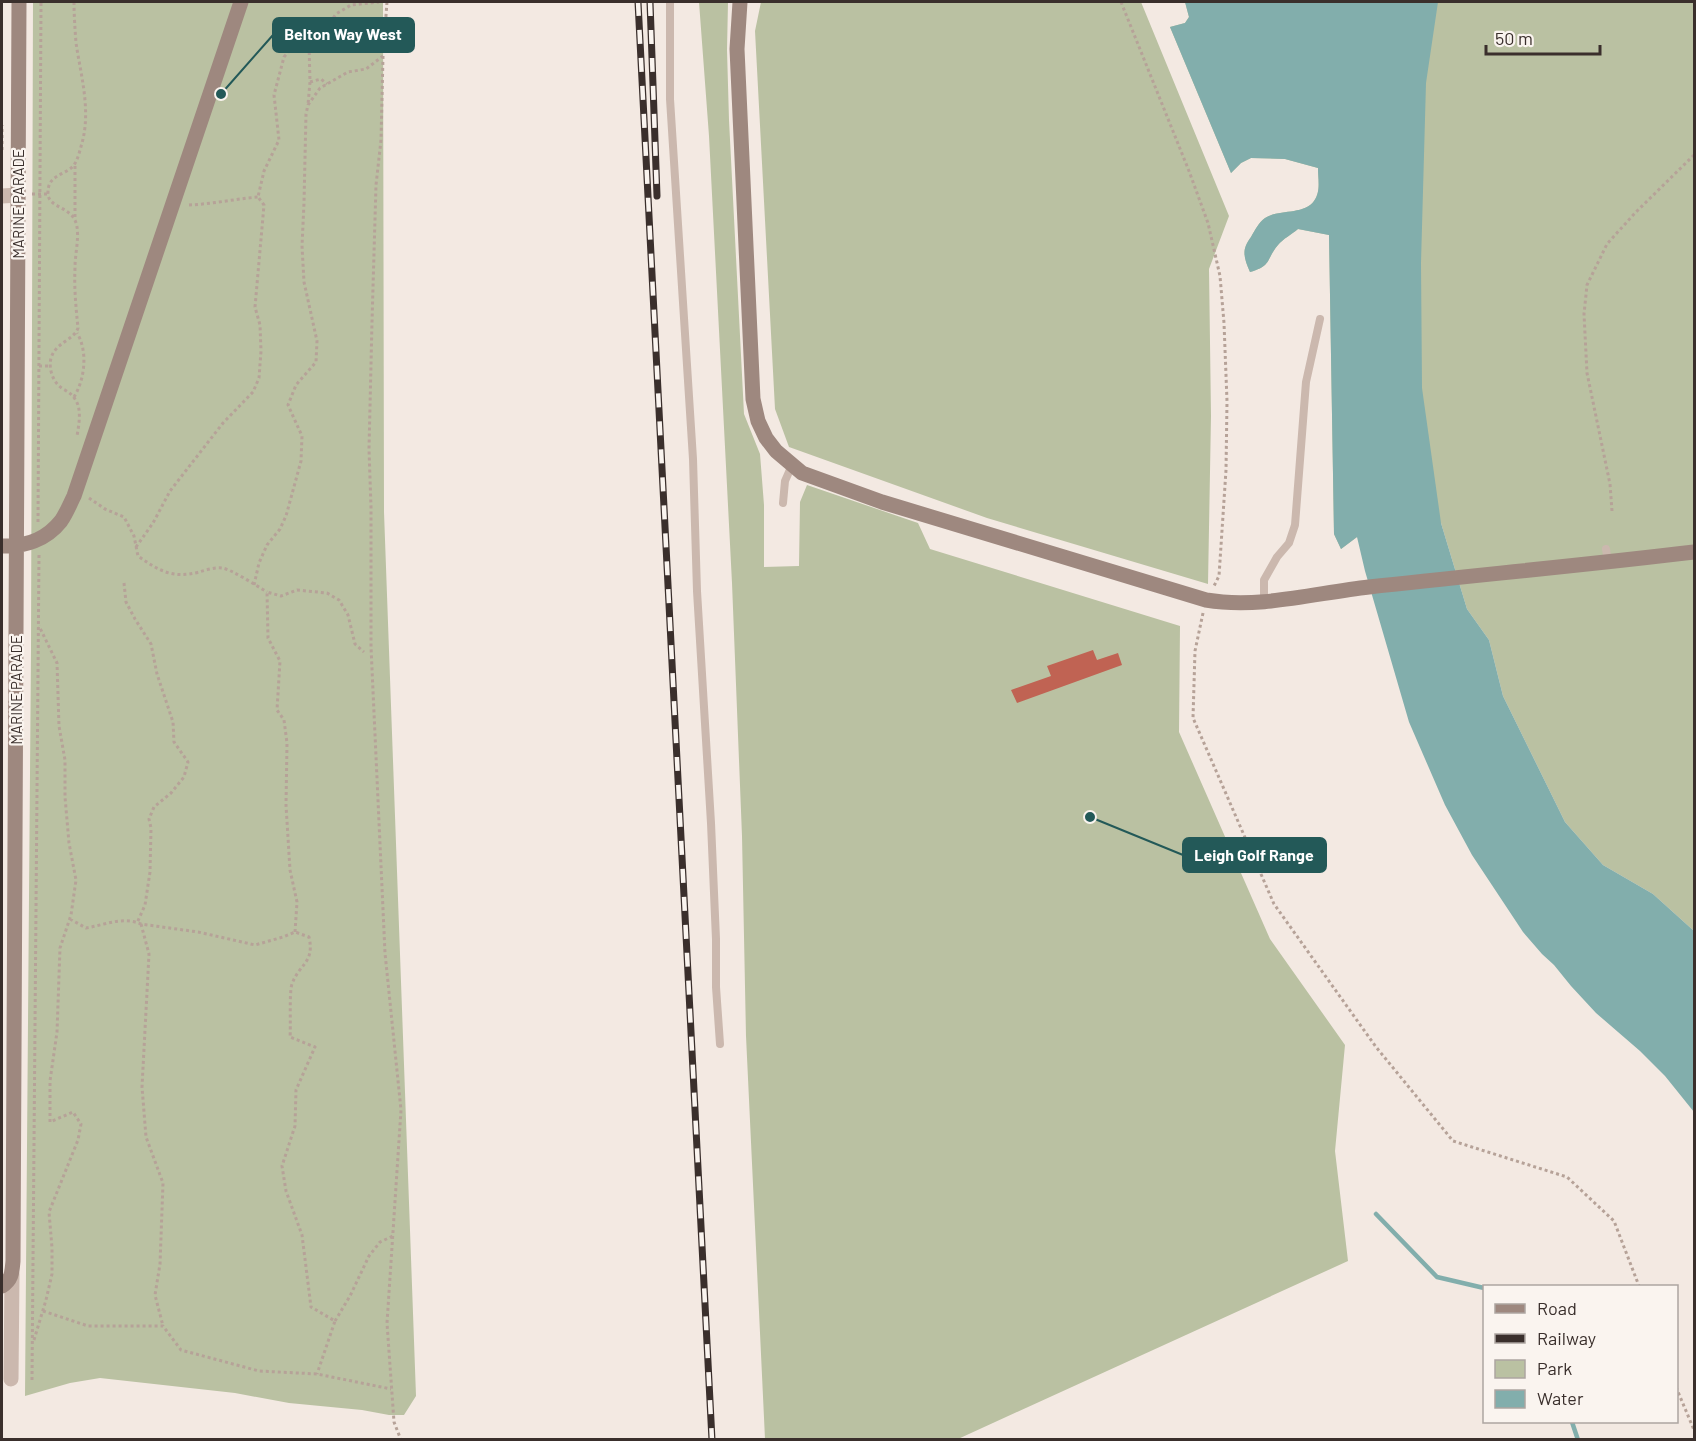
<svg xmlns="http://www.w3.org/2000/svg" width="1696" height="1441" font-family="Barlow,sans-serif">
<style>
.green{fill:#bac1a2}
.water{fill:#82aeac}
.lines{fill:none;stroke-linecap:round;stroke-linejoin:round}
.stream{stroke:#82aeac;stroke-width:4.5}
.building{fill:#c06353}
.path{stroke:#b6a298;stroke-width:3;stroke-dasharray:3 3;stroke-linecap:butt}
.lane{stroke:#cbb8ae;stroke-width:8}
.street{stroke:#cbb8ae;stroke-width:15}
.secondary{stroke:#9e887f;stroke-width:15}
.rail-casing{stroke:#3a2f2c;stroke-width:7}
.rail{stroke:#faf4ef;stroke-width:4.5;stroke-dasharray:14;stroke-linecap:butt}
.labels{text-anchor:middle;dominant-baseline:central;stroke-width:4.5;stroke-linejoin:round;paint-order:stroke}
.street-label{font-size:15px;fill:#3a2f2c;stroke:#faf4ef}
.leader{fill:none;stroke:#235958;stroke-width:2}
.callout-dot{fill:#235958;stroke:#faf4ef;stroke-width:2}
.callout{fill:#235958;stroke:#235958;stroke-width:2}
.callout-label{font-size:16px;text-anchor:middle;font-weight:bold;fill:#fff}
</style>
<rect width="100%" height="100%" fill="#f3e9e2"/>
<!-- green -->
<path class="green" d="M 33,2 L 383,2 L 384,512 L 416,1396 L 404,1415 L 389,1415 L 362,1410 L 289,1403 L 235,1393 L 100,1378 L 70,1383 L 25,1396 L 31,649 Z
M 699,2 L 728,2 L 727,50 L 729,120 L 744,414 L 760,454 L 764,505 L 764,567 L 799,566 L 800,502 L 807,485 L 918,523 L 930,549 L 1180,626 L 1179,732 L 1270,939 L 1345,1045 L 1335,1151 L 1348,1261 L 958,1439 L 765,1439 L 746,1036 L 742,836 L 732,583 L 709,136 Z
M 761,2 L 1141,2 L 1229,216 L 1209,269 L 1211,416 L 1208,584 L 987,518 L 789,447 L 775,409 L 755,31 Z
M 1185,2 L 1694,2 L 1694,931 L 1653,894 L 1603,865 L 1565,822 L 1503,696 L 1489,640 L 1467,609 L 1441,523 L 1357,537 L 1341,549 L 1334,534 L 1329,235 L 1298,229 C 1292,234 1283,239 1278,245 C 1266,259 1272,266 1250,272 C 1244,258 1241,250 1251,237 C 1255,230 1259,222 1265,218 C 1279,209 1304,215 1314,201 C 1321,191 1318,180 1318,168 L 1285,159 L 1251,158 L 1241,163 L 1231,173 L 1170,27 L 1185,23 L 1189,17 Z"/>
<!-- water -->
<path class="water" d="M 1185,2 L 1438,2 L 1426,83 L 1421,263 L 1422,388 L 1441,523 L 1467,609 L 1489,640 L 1503,696 L 1565,822 L 1603,865 L 1653,894 L 1694,931 L 1694,1112 L 1665,1076 L 1640,1051 L 1596,1013 L 1571,986 L 1554,965 L 1542,954 L 1523,932 L 1472,855 L 1445,805 L 1409,722 L 1365,571 L 1357,537 L 1341,549 L 1334,534 L 1329,235 L 1298,229 C 1292,234 1283,239 1278,245 C 1266,259 1272,266 1250,272 C 1244,258 1241,250 1251,237 C 1255,230 1259,222 1265,218 C 1279,209 1304,215 1314,201 C 1321,191 1318,180 1318,168 L 1285,159 L 1251,158 L 1241,163 L 1231,173 L 1170,27 L 1185,23 L 1189,17 Z"/>
<g class="lines">
<!-- stream -->
<path class="stream" d="M 1376,1214 L 1437,1277 L 1484,1288
M 1572,1422 L 1578,1440"/>
</g>
<!-- building -->
<path class="building" d="M 1093,650 L 1097,660 L 1118,653 L 1122,665 L 1017,703 L 1011,690 L 1051,676 L 1047,666 Z"/>
<g class="lines">
<!-- path -->
<path class="path" d="M 74,2 C 74,15 75,29 76,43 C 81,76 91,110 82,143 C 80,150 78,159 74,165 C 65,176 47,174 48,194 C 49,209 74,206 77,227 C 79,240 75,254 75,268 C 74,288 76,308 78,328 C 74,340 56,342 51,358 C 48,370 54,385 65,390 C 69,393 72,394 75,399 C 82,409 79,424 77,436
M 387,2 L 383,56 L 381,140 L 376,185 L 372,322 L 369,449 L 371,507 L 371,647 L 385,953 L 401,1110 L 387,1323 L 394,1422 L 401,1440
M 1121,2 L 1189,171 L 1208,223 L 1220,276 L 1224,323 L 1227,401 L 1226,470 L 1219,576 L 1213,588
M 309,44 L 325,30 L 336,14 L 351,5 L 379,2
M 310,82 L 321,79 L 327,84
M 2,150 L 2,125
M 32,194 L 48,194
M 189,205 C 212,204 235,199 258,197
M 75,217 L 75,164
M 39,366 L 51,366
M 74,397 C 85,379 88,351 77,333
M 89,498 L 105,509 L 124,517 L 134,536 L 138,556 C 159,571 173,579 199,572 C 206,570 215,567 222,568 C 231,569 257,586 267,592
M 1612,511 L 1610,484 L 1587,373 L 1584,314 L 1587,285 L 1607,244 L 1635,213 L 1694,155
M 38,522 L 41,2
M 136,547 L 153,523 L 170,491 L 223,423 L 253,392 L 259,378 L 261,351 L 260,325 L 255,307 L 264,205 L 258,197 L 264,171 L 279,140 L 274,95 L 284,57 L 303,35 L 309,44 L 310,82 L 308,105
M 124,583 L 126,602 L 135,619 L 151,644 L 157,674 L 173,722 L 174,742 L 188,762 L 184,777 L 171,793 L 154,807 L 149,819 L 151,828 L 150,872 L 145,905 L 137,923
M 254,585 L 259,563 L 267,545 L 280,529 L 286,516 L 301,461 L 302,436 L 288,405 L 296,385 L 316,362 L 317,341 L 304,282 L 302,246 L 304,203 L 306,114 L 308,105 L 320,88 L 348,72 L 366,69 L 383,56
M 1203,613 L 1195,651 L 1193,718 L 1274,904 L 1376,1047 L 1453,1141 L 1567,1177 L 1614,1221 L 1639,1286
M 70,919 L 86,928 C 105,925 122,916 141,924 L 198,932 L 255,945 L 283,937 L 295,932 L 309,937 C 315,963 299,964 292,984 C 289,992 291,1026 290,1037 L 315,1047 L 296,1090 L 295,1126 L 282,1166 L 286,1191 L 302,1235 L 311,1307 L 335,1321 L 317,1374
M 141,924 L 149,954 L 142,1087 L 146,1137 L 163,1183 L 160,1264 L 155,1295 L 163,1326
M 295,932 L 297,902 L 290,870 L 286,805 L 287,743 L 284,720 L 277,710 L 280,661 L 268,638 L 267,592 L 281,596 L 297,590 L 327,593 L 339,600 L 348,615 L 355,644 L 364,652
M 43,1311 L 88,1326 L 163,1326 L 181,1350 L 259,1371 L 317,1374 L 391,1389
M 335,1321 L 350,1296 L 369,1256 L 380,1242 L 393,1236
M 34,1340 L 46,1300 L 52,1274 L 52,1248 L 49,1212 L 78,1140 L 81,1124 L 73,1112 L 50,1122 L 50,1081 L 57,1032 L 60,948 L 71,915 L 76,880 L 69,843 L 65,797 L 65,760 L 59,726 L 57,663 L 39,626
M 32,1380 L 39,555
M 1676,1387 L 1694,1430"/>
<!-- lane -->
<path class="lane" d="M 670,2 L 670,99 L 693,459 L 697,591 L 711,823 L 716,939 L 716,987 L 720,1044
M 783,503 L 785,481 L 792,465
M 1606,549 L 1608,562
M 1264,602 L 1264,580 L 1277,557 L 1289,543 L 1295,525 L 1306,382 L 1320,319"/>
<!-- street -->
<path class="street" d="M 2,196 L 18,195
M 11,1379 L 12,1274"/>
<!-- secondary -->
<path class="secondary" d="M 740,2 L 737,49 L 753,399 L 758,421 L 766,438 L 776,451 L 802,473 L 882,502 L 1206,600 C 1260,609 1315,593 1369,587 C 1477,575 1586,565 1694,552
M 2,546 C 24,547 46,540 61,521 C 66,514 70,504 74,496 L 241,2
M 2,1286 C 12,1280 12,1272 13,1261 L 19,2"/>
<defs>
<path id="rail" d="M 638,2 L 712,1440
M 650,2 L 657,196"/>
</defs>
<!-- rail casing -->
<use href="#rail" class="rail-casing"/>
<!-- rail -->
<use href="#rail" class="rail"/>
</g>
<g class="labels">
<!-- street labels -->
<g class="street-label">
<text transform="translate(18 204) rotate(-90)">MARINE PARADE</text>
<text transform="translate(16 690) rotate(-90)">MARINE PARADE</text>
</g>
</g>
<!-- callouts -->
<path class="leader" d="M221 94L273 35M1090 817L1183 855"/>
<g class="callout-dot">
<circle cx="221" cy="94" r="6"/>
<circle cx="1090" cy="817" r="6"/>
</g>
<g class="callout">
<rect x="273" y="18" width="141" height="34" rx="6"/>
<rect x="1183" y="838" width="143" height="34" rx="6"/>
</g>
<g class="callout-label">
<text x="343" y="40">Belton Way West</text>
<text x="1254" y="861">Leigh Golf Range</text>
</g>
<!-- border -->
<rect width="1696" height="1441" fill="none" stroke="#3a2f2c" stroke-width="6"/>
<!-- legend -->
<rect x="1483" y="1285" width="195" height="138" fill="#faf4ef" stroke="#ada5a1" stroke-width="1.5"/>
<rect x="1495" y="1304" width="30" height="9" fill="#9e887f" stroke="#ada5a1" stroke-width="1.5"/>
<text x="1537" y="1315" font-size="18" fill="#3a2f2c">Road</text>
<rect x="1495" y="1334" width="30" height="9" fill="#3a2f2c" stroke="#ada5a1" stroke-width="1.5"/>
<text x="1537" y="1345" font-size="18" fill="#3a2f2c">Railway</text>
<rect x="1495" y="1360" width="30" height="18" fill="#bac1a2" stroke="#ada5a1" stroke-width="1.5"/>
<text x="1537" y="1375" font-size="18" fill="#3a2f2c">Park</text>
<rect x="1495" y="1390" width="30" height="18" fill="#82aeac" stroke="#ada5a1" stroke-width="1.5"/>
<text x="1537" y="1405" font-size="18" fill="#3a2f2c">Water</text>
<!-- scale -->
<path d="M1486 45v9h114v-9" fill="none" stroke="#3a2f2c" stroke-width="3"/>
<text x="1495" y="45" font-size="18" fill="#3a2f2c" stroke="#faf4ef" stroke-width="4.5" paint-order="stroke">50 m</text>
</svg>
